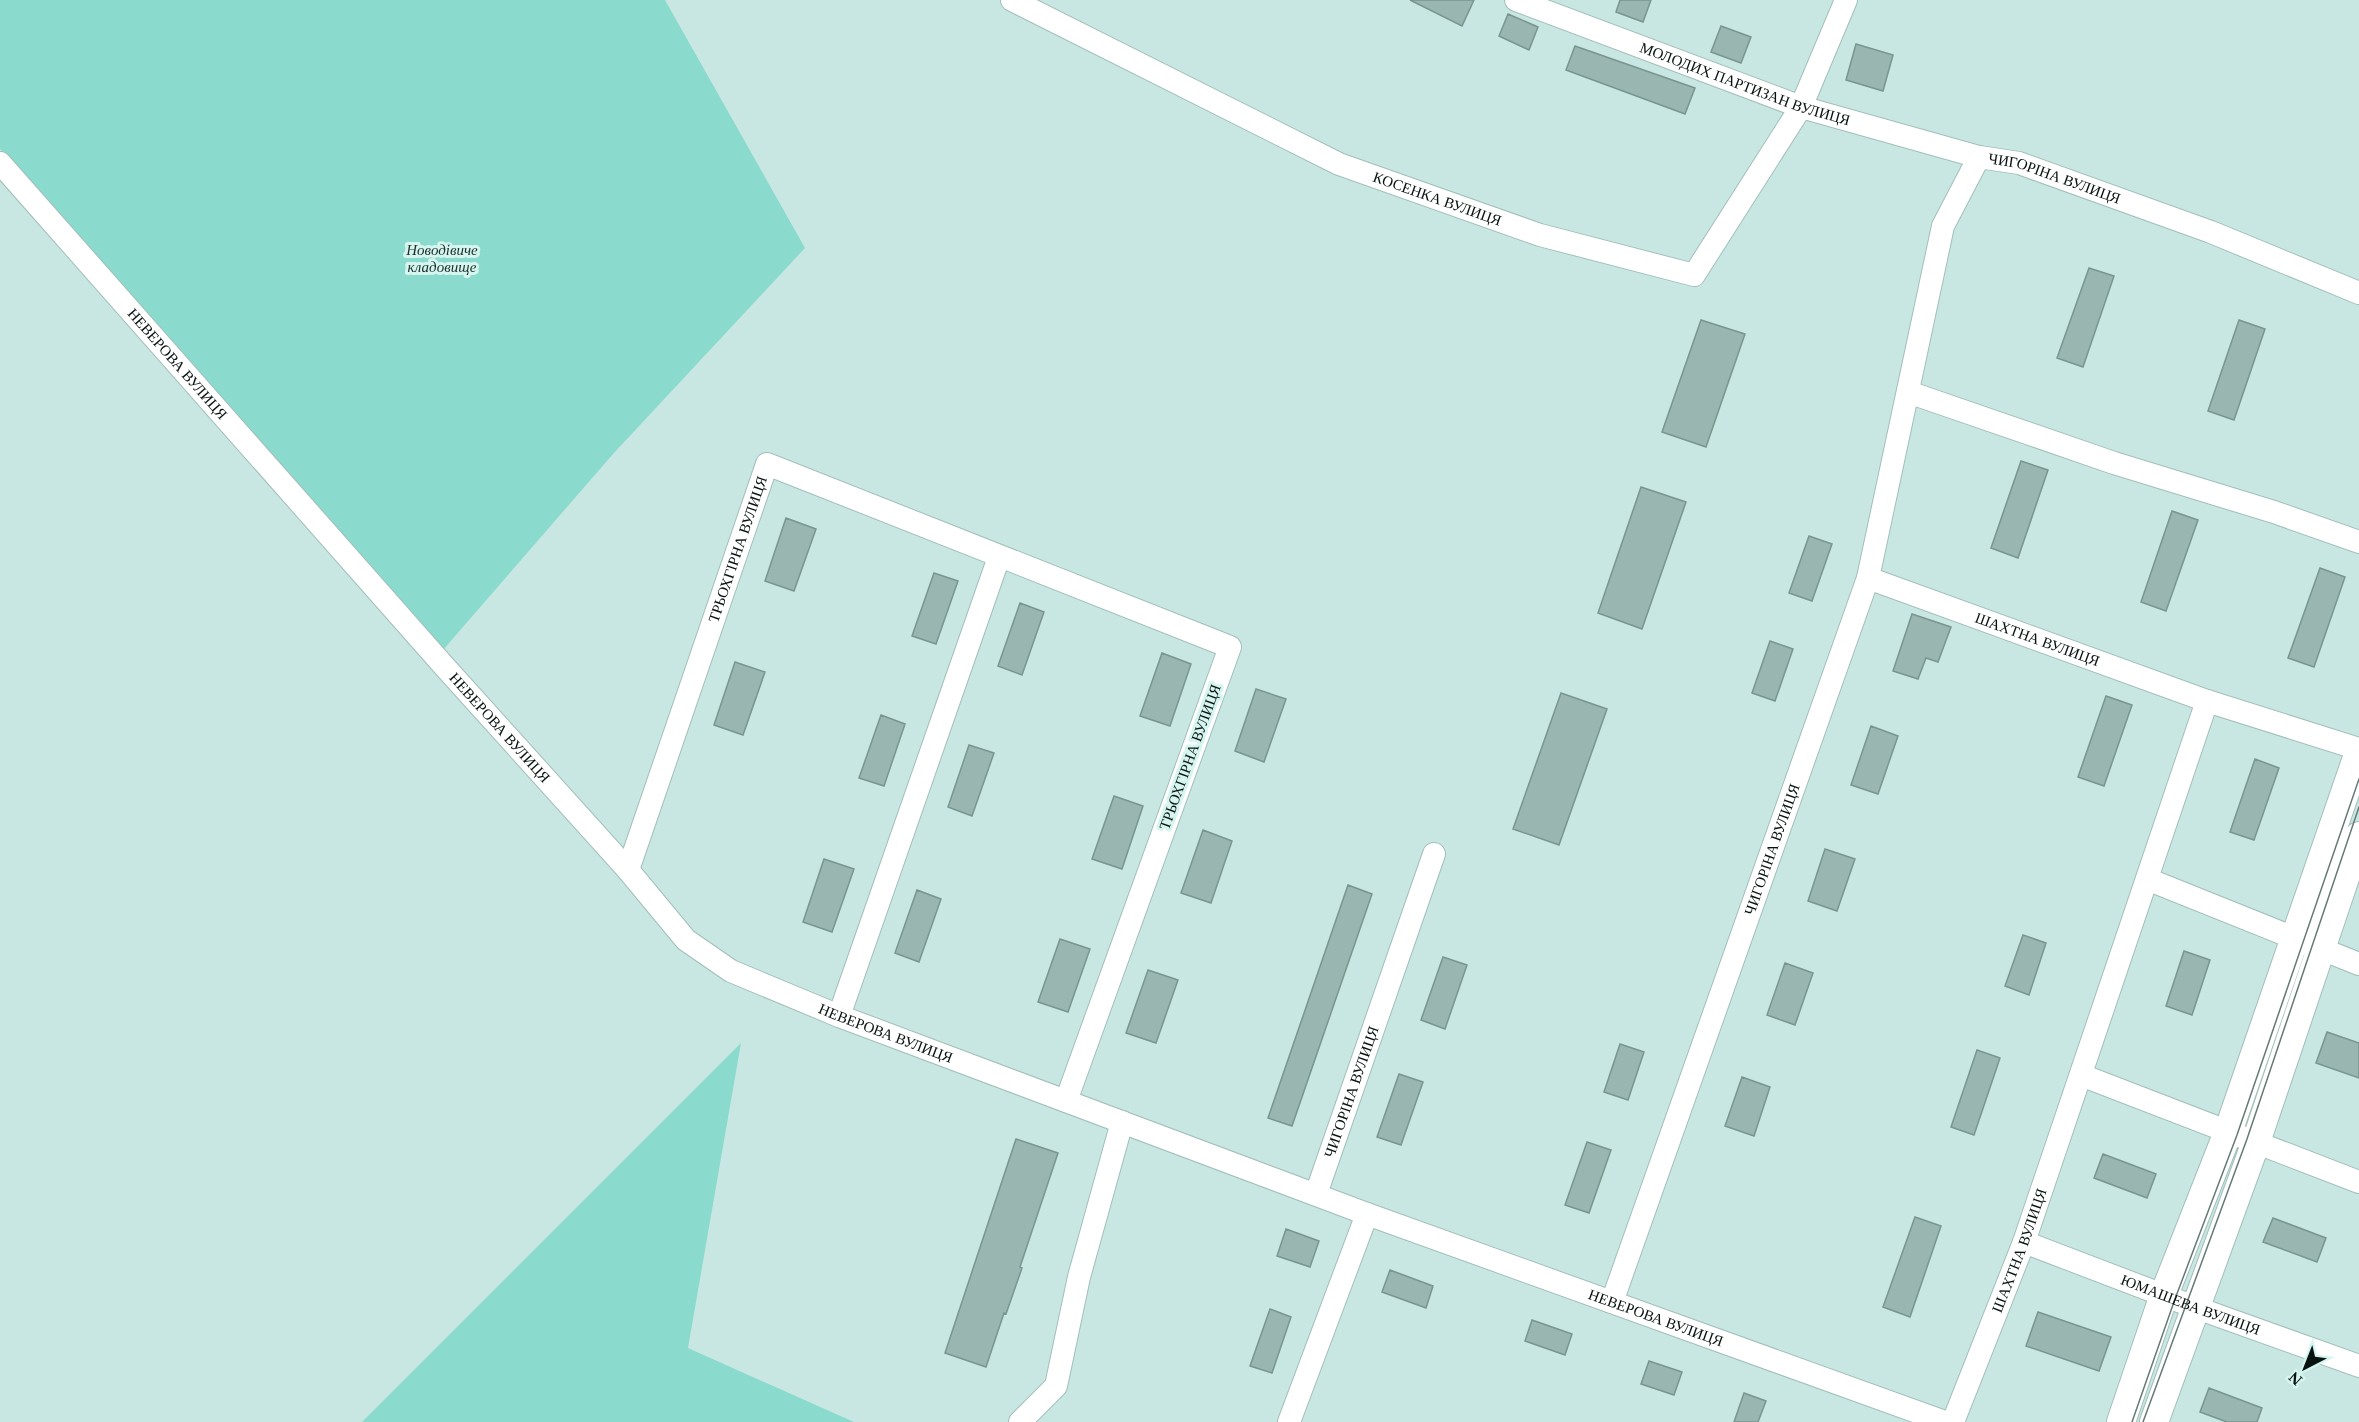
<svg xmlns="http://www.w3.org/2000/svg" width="2359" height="1422" font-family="Georgia,serif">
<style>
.green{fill:#8bdace}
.building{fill:#99b6b0;stroke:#799590;stroke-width:1.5}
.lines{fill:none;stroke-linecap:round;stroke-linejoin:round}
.minor-casing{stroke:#a2bfba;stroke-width:24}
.major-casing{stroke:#a2bfba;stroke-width:30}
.minor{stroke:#fff;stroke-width:22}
.major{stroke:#fff;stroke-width:28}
.tram{stroke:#657976;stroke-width:1.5}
.labels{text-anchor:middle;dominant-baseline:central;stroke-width:6;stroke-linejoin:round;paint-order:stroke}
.street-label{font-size:15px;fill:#081311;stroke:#d6f5ef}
.park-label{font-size:15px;font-style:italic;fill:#1a2e2b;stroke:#d6f5ef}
</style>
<rect width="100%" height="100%" fill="#c9e7e2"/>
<!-- green -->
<path class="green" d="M 0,0 L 665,0 L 805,248 L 613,454 L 443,650 L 0,149 Z
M 741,1043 L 688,1348 L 854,1422 L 362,1422 Z"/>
<!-- building -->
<path class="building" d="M 1410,0 L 1474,0 L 1462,26 Z
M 1620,0 L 1651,0 L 1643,22 L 1616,12 Z
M 1508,14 L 1538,27 L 1529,50 L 1499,36 Z
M 1721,26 L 1751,37 L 1741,63 L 1711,52 Z
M 1856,44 L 1893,55 L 1883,91 L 1846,80 Z
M 1575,46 L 1695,88 L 1685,114 L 1566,70 Z
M 2089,268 L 2114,276 L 2083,367 L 2057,358 Z
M 1701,320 L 1745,334 L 1706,447 L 1662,432 Z
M 2239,320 L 2265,329 L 2234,420 L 2208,411 Z
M 2021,461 L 2048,470 L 2018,558 L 1991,548 Z
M 1641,487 L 1686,502 L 1642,629 L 1598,613 Z
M 2172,511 L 2198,520 L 2166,611 L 2141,602 Z
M 786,518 L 816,529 L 794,591 L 765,581 Z
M 1809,536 L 1832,544 L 1812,601 L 1789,593 Z
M 2320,568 L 2345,577 L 2314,667 L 2288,658 Z
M 934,573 L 958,581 L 936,644 L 912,636 Z
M 1020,603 L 1044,612 L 1022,675 L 998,666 Z
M 1912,614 L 1951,627 L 1938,662 L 1926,658 L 1918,679 L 1893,671 Z
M 1770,641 L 1793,649 L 1775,701 L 1752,693 Z
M 1162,653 L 1191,664 L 1170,726 L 1140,716 Z
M 735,662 L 765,672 L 743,735 L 714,725 Z
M 1256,689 L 1286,699 L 1264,762 L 1235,751 Z
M 1561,693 L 1607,709 L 1559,845 L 1513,829 Z
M 2106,696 L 2132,705 L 2104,786 L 2078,777 Z
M 881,715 L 905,724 L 884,786 L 859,778 Z
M 1871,726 L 1898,736 L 1878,794 L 1851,785 Z
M 969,745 L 994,753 L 972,816 L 948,807 Z
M 2255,759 L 2279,768 L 2254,840 L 2230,832 Z
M 1114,796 L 1143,806 L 1122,869 L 1092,859 Z
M 1203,830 L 1232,841 L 1211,903 L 1181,893 Z
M 1825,849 L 1855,859 L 1837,911 L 1808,901 Z
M 824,859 L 854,869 L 832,932 L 803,922 Z
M 1348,885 L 1372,894 L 1292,1126 L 1268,1118 Z
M 917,890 L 941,899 L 919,962 L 895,953 Z
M 2023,935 L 2046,943 L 2029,995 L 2005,986 Z
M 1060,939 L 1090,949 L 1068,1012 L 1038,1002 Z
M 2184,951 L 2210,960 L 2192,1015 L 2166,1006 Z
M 1443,957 L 1467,965 L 1445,1029 L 1421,1020 Z
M 1785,963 L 1813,973 L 1795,1025 L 1767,1015 Z
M 1148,970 L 1178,980 L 1156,1043 L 1126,1033 Z
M 2327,1032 L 2359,1043 L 2359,1078 L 2316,1063 Z
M 1620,1044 L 1644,1052 L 1628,1100 L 1604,1092 Z
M 1977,1050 L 2000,1058 L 1974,1135 L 1951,1127 Z
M 1399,1074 L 1423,1082 L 1401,1145 L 1377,1137 Z
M 1742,1077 L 1770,1087 L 1754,1136 L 1725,1126 Z
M 1016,1139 L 1058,1153 L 1020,1267 L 1022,1268 L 1006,1314 L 1004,1313 L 986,1367 L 945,1353 Z
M 1587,1142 L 1611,1150 L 1589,1213 L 1565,1205 Z
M 2103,1154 L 2156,1174 L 2147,1198 L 2094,1178 Z
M 1915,1217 L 1941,1226 L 1910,1317 L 1883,1307 Z
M 2273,1218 L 2326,1238 L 2317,1262 L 2263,1242 Z
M 1286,1229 L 1319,1241 L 1310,1267 L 1277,1256 Z
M 1390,1270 L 1433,1286 L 1426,1308 L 1382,1292 Z
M 1270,1309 L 1291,1317 L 1272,1373 L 1250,1366 Z
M 2038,1312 L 2111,1337 L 2099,1371 L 2026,1346 Z
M 1532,1320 L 1572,1334 L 1565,1355 L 1525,1341 Z
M 1649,1361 L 1682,1372 L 1674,1395 L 1641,1384 Z
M 2209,1388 L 2262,1408 L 2257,1422 L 2227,1422 L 2200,1412 Z
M 1744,1393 L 1766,1401 L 1758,1422 L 1734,1422 Z"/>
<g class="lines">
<defs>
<g id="minor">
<path id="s1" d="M 1012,0 L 1339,164 L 1540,235 L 1694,275 L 1801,107 L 1846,0"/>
<path id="s2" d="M 1516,0 L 1801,107 L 1979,157 L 2019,163 L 2211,232 L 2359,293"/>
<path id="s3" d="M 0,163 L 444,666 L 628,870 L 686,940 L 731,971 L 839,1016 L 1367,1214 L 1945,1422"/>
<path d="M 1908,392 L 2114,463 L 2274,512 L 2359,542"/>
<path id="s4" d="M 1868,578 L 2207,701 L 2359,749"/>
<path id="s5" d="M 628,870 L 767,464 L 1230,647 L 1066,1101"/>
<path d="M 2147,879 L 2359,964"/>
<path d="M 839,1016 L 999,557"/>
<path d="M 2081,1075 L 2359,1182"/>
<path id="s6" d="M 1316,1194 L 1434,854"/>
<path id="s7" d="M 2024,1242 L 2197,1308 L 2359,1366"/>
<path id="s8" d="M 1612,1302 L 1868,578 L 1943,226 L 1979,157"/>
<path d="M 1020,1422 L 1056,1386 L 1079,1277 L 1122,1122"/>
<path d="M 1289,1422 L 1367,1214"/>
<path id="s9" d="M 1953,1422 L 2024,1242 L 2207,701"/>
</g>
<path id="major" d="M 2121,1422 L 2164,1295 L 2228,1132 L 2359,752
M 2154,1422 L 2256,1142 L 2359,836"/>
</defs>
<!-- minor casing -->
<use href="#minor" class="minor-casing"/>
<!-- major casing -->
<use href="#major" class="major-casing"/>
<!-- minor -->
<use href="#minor" class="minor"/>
<!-- major -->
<use href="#major" class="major"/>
<!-- tram -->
<path class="tram" d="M 2132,1422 L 2175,1299 L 2237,1135 L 2359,779
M 2143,1422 L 2247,1139 L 2359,807"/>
</g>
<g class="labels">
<!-- street labels -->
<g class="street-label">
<text stroke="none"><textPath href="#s2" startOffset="244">МОЛОДИХ ПАРТИЗАН ВУЛИЦЯ</textPath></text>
<text stroke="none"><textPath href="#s2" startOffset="568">ЧИГОРІНА ВУЛИЦЯ</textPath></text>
<text stroke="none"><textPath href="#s1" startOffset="470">КОСЕНКА ВУЛИЦЯ</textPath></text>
<text stroke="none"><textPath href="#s3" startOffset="268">НЕВЕРОВА ВУЛИЦЯ</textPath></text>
<text stroke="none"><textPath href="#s5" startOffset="339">ТРЬОХГІРНА ВУЛИЦЯ</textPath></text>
<text stroke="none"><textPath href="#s4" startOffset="180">ШАХТНА ВУЛИЦЯ</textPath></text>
<text stroke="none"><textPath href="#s3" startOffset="754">НЕВЕРОВА ВУЛИЦЯ</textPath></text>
<text transform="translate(1190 757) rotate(-70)">ТРЬОХГІРНА ВУЛИЦЯ</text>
<text stroke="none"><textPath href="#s8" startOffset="480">ЧИГОРІНА ВУЛИЦЯ</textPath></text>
<text stroke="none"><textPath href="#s3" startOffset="1258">НЕВЕРОВА ВУЛИЦЯ</textPath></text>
<text stroke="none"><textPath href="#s6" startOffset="108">ЧИГОРІНА ВУЛИЦЯ</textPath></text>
<text stroke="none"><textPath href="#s9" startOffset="184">ШАХТНА ВУЛИЦЯ</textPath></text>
<text stroke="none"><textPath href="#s7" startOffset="178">ЮМАШЕВА ВУЛИЦЯ</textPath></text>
<text stroke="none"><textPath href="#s3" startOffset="2079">НЕВЕРОВА ВУЛИЦЯ</textPath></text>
</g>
<!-- park labels -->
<g class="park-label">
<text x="442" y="250">Новодівиче<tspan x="442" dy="17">кладовище</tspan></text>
</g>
</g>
<!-- north arrow -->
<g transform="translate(2305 1368) rotate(222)" stroke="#d6f5ef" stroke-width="4.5" paint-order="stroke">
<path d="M0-4.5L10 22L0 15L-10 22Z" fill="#081311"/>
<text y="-9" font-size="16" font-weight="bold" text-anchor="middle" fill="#081311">N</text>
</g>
</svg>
